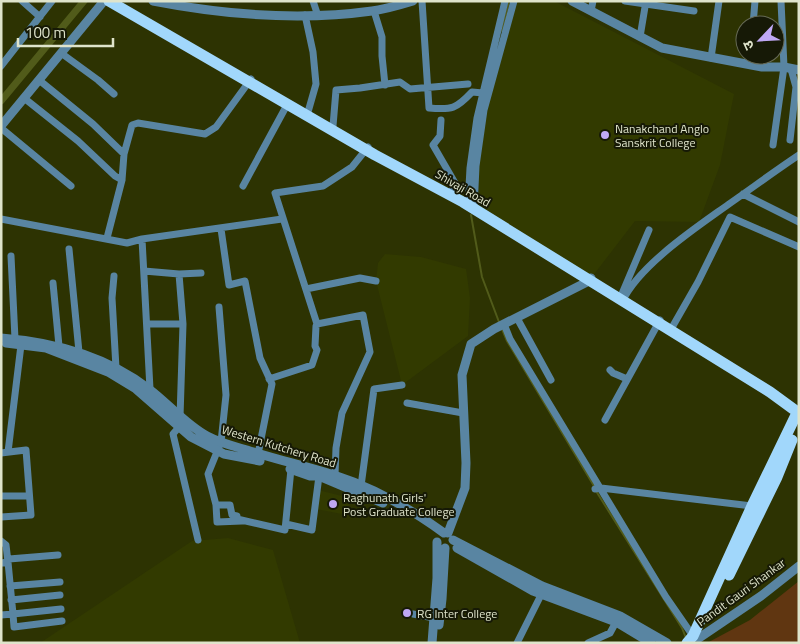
<svg xmlns="http://www.w3.org/2000/svg" width="800" height="644" font-family="'Titillium Web','Noto Sans Devanagari',sans-serif">
<style>
.built{fill:#323a00}
.green{fill:#603611}
.lines{fill:none;stroke-linecap:round;stroke-linejoin:round}
.stream{stroke:#515b1a;stroke-width:2}
.canal{stroke:#515b1a;stroke-width:7}
.minor{stroke:#5985a2;stroke-width:7}
.tertiary{stroke:#5985a2;stroke-width:9}
.primary{stroke:#a1d7fb;stroke-width:11}
.poi-dot{fill:#bfa8f4;stroke:#161906;stroke-width:2}
.labels{text-anchor:middle;dominant-baseline:central;stroke-width:4;stroke-linejoin:round;paint-order:stroke}
.poi-label{font-size:12px;fill:#dfe4cb;stroke:#161906;text-anchor:start}
.street-label{font-size:12px;fill:#dfe4cb;stroke:#161906}
</style>
<rect width="100%" height="100%" fill="#2d3302"/>
<!-- built -->
<path class="built" d="M 517,1 L 554,1 L 734,94 L 720,165 L 699,222 L 635,221 L 592,277 L 479,205 L 479,166 L 488,106 Z
M 385,254 L 421,257 L 466,269 L 470,298 L 468,336 L 402,385 L 376,281 L 378,263 Z
M 318,490 L 350,498 L 347,515 L 316,509 Z
M 228,538 L 273,550 L 300,643 L 40,643 L 192,541 Z"/>
<!-- green -->
<path class="green" d="M 799,581 L 799,643 L 707,643 L 750,620 Z"/>
<g class="lines">
<!-- stream -->
<path class="stream" d="M 502,31 L 509,1
M 471,215 L 482,277 L 499,322
M 502,329 L 507,341 L 594,486
M 596,491 L 682,628 L 686,638"/>
<!-- canal -->
<path class="canal" d="M 1,101 L 84,1"/>
<!-- minor -->
<path class="minor" d="M 22,1 L 40,17
M 313,1 L 318,16
M 422,1 L 429,108 C 452,110 456,109 472,92 L 483,93
M 625,1 L 694,11
M 374,11 L 382,37 L 382,56 L 385,85
M 591,11 L 593,1
M 305,15 L 313,52 L 316,84 L 308,112
M 753,25 L 755,1
M 640,37 L 646,1
M 61,53 L 98,80 L 114,94
M 711,58 L 719,1
M 1,66 L 52,1
M 39,80 L 93,124 L 124,154 L 122,180 L 107,238
M 24,98 L 78,141 L 115,176 L 122,180
M 441,120 L 440,136 L 433,145 L 455,183 L 451,192
M 1,128 L 71,186
M 331,129 L 333,126 L 336,90 L 360,88 L 400,82 L 410,89 L 468,84
M 790,140 L 796,87 L 791,69
M 773,145 L 784,67 L 781,1
M 124,154 L 132,125 L 138,123 L 205,134 L 216,127 L 251,79
M 243,186 L 288,103
M 743,194 L 799,222
M 468,205 L 470,168 L 477,118 L 505,1
M 474,209 L 476,166 L 484,110 L 514,1
M 1,219 L 127,243 L 142,239
M 221,229 L 229,285 L 245,281 L 260,358 L 272,384 L 258,454
M 69,249 L 79,352
M 11,256 L 15,339
M 144,271 L 179,274 L 201,273
M 179,274 L 183,324
M 114,276 L 112,298 L 116,368
M 53,283 L 59,346
M 306,289 L 360,278 L 376,281
M 621,296 L 649,230
M 622,302 C 639,265 697,227 729,204 C 752,188 775,171 799,155
M 219,307 L 226,395 L 221,442 L 208,474 L 216,505 L 230,505 L 232,515 L 237,516 L 237,519 L 285,530 L 291,469
M 517,318 L 551,380
M 147,324 L 183,324 L 180,417
M 504,324 L 510,339 L 666,597 L 693,636
M 670,331 L 698,282 L 730,217 L 799,247
M 610,370 L 613,373 L 627,379
M 269,379 L 312,365 L 317,350 L 315,346 L 316,326 L 317,324
M 150,389 L 142,239 L 282,219
M 407,403 L 463,413
M 605,420 L 660,320
M 179,427 L 173,434 L 198,540
M 8,452 L 21,345
M 1,453 L 26,450 L 31,515 L 1,517
M 335,475 L 336,448 L 342,413 L 370,352 L 363,315 L 317,324 L 275,193 L 323,186 L 352,167 L 368,147
M 361,486 L 374,389 L 402,385
M 595,489 L 601,488 L 752,506
M 1,496 L 29,496
M 216,505 L 217,522 L 242,521
M 286,524 L 312,530 L 319,476
M 1,541 L 6,545 L 8,562 L 9,559 L 58,555
M 1,563 L 8,562 L 13,614 L 61,609
M 10,586 L 60,582
M 11,600 L 60,595
M 413,614 L 434,618
M 1,615 L 13,614 L 14,627 L 62,621
M 517,643 L 542,593
M 588,643 L 610,633 L 616,622"/>
<!-- tertiary -->
<path class="tertiary" d="M 153,1 C 225,15 300,21 372,11 C 386,9 400,5 413,1
M 572,1 L 662,48 L 762,67 L 784,67 L 799,70
M 1,126 L 104,1
M 1,338 C 54,342 106,356 149,389 C 169,404 185,424 207,436 C 220,443 233,446 247,450 C 275,459 305,466 334,475 C 372,487 411,509 444,533
M 6,343 L 46,348 L 108,372 L 136,389 L 191,437 L 224,454 L 260,461
M 290,469 L 310,476 L 319,476 L 383,503
M 448,533 L 465,488 L 466,463 L 462,375 L 471,344 L 494,329 L 589,281 L 591,278
M 453,540 L 542,586 L 620,616 L 667,643
M 457,548 L 533,591 L 616,622 L 651,643
M 439,625 L 442,599 L 445,548
M 693,636 L 699,638 L 761,596 L 799,566
M 432,643 L 437,578 L 437,542"/>
<!-- primary -->
<path class="primary" d="M 109,1 L 375,155 L 463,202 L 770,392 L 796,411
M 729,575 L 777,477 L 792,440
M 687,643 L 693,636 L 752,506 L 797,413"/>
</g>
<!-- markers -->
<g class="poi-dot">
<circle cx="605" cy="135" r="5"/>
<circle cx="333" cy="504" r="5"/>
<circle cx="407" cy="613" r="5"/>
</g>
<g class="labels">
<!-- poi labels -->
<g class="poi-label">
<text x="615" y="128">Nanakchand Anglo<tspan x="615" dy="14">Sanskrit College</tspan></text>
<text x="343" y="497">Raghunath Girls'<tspan x="343" dy="14">Post Graduate College</tspan></text>
<text x="417" y="613">RG Inter College</text>
</g>
<!-- street labels -->
<g class="street-label">
<text transform="translate(463 188) rotate(30)">Shivaji Road</text>
<text transform="translate(279 446) rotate(17)">Western Kutchery Road</text>
<text transform="translate(741 592) rotate(-36)">Pandit Gauri Shankar</text>
</g>
</g>
<!-- border -->
<rect width="800" height="644" fill="none" stroke="#dfe4cb" stroke-width="5"/>
<!-- north arrow -->
<g transform="translate(760 40) rotate(245)"><circle r="24" fill="#161906" stroke="#666a55"/>
<path d="M0-4L9 19L0 12L-9 19Z" fill="#bfa8f4"/>
<text y="-8" font-size="14" font-weight="bold" text-anchor="middle" fill="#dfe4cb">उ</text>
</g>
<!-- scale -->
<path d="M18 38v8h95v-8" fill="none" stroke="#dfe4cb" stroke-width="2.5"/>
<text x="25" y="38" font-size="15" fill="#dfe4cb" stroke="#161906" stroke-width="4" paint-order="stroke">100 m</text>
</svg>
